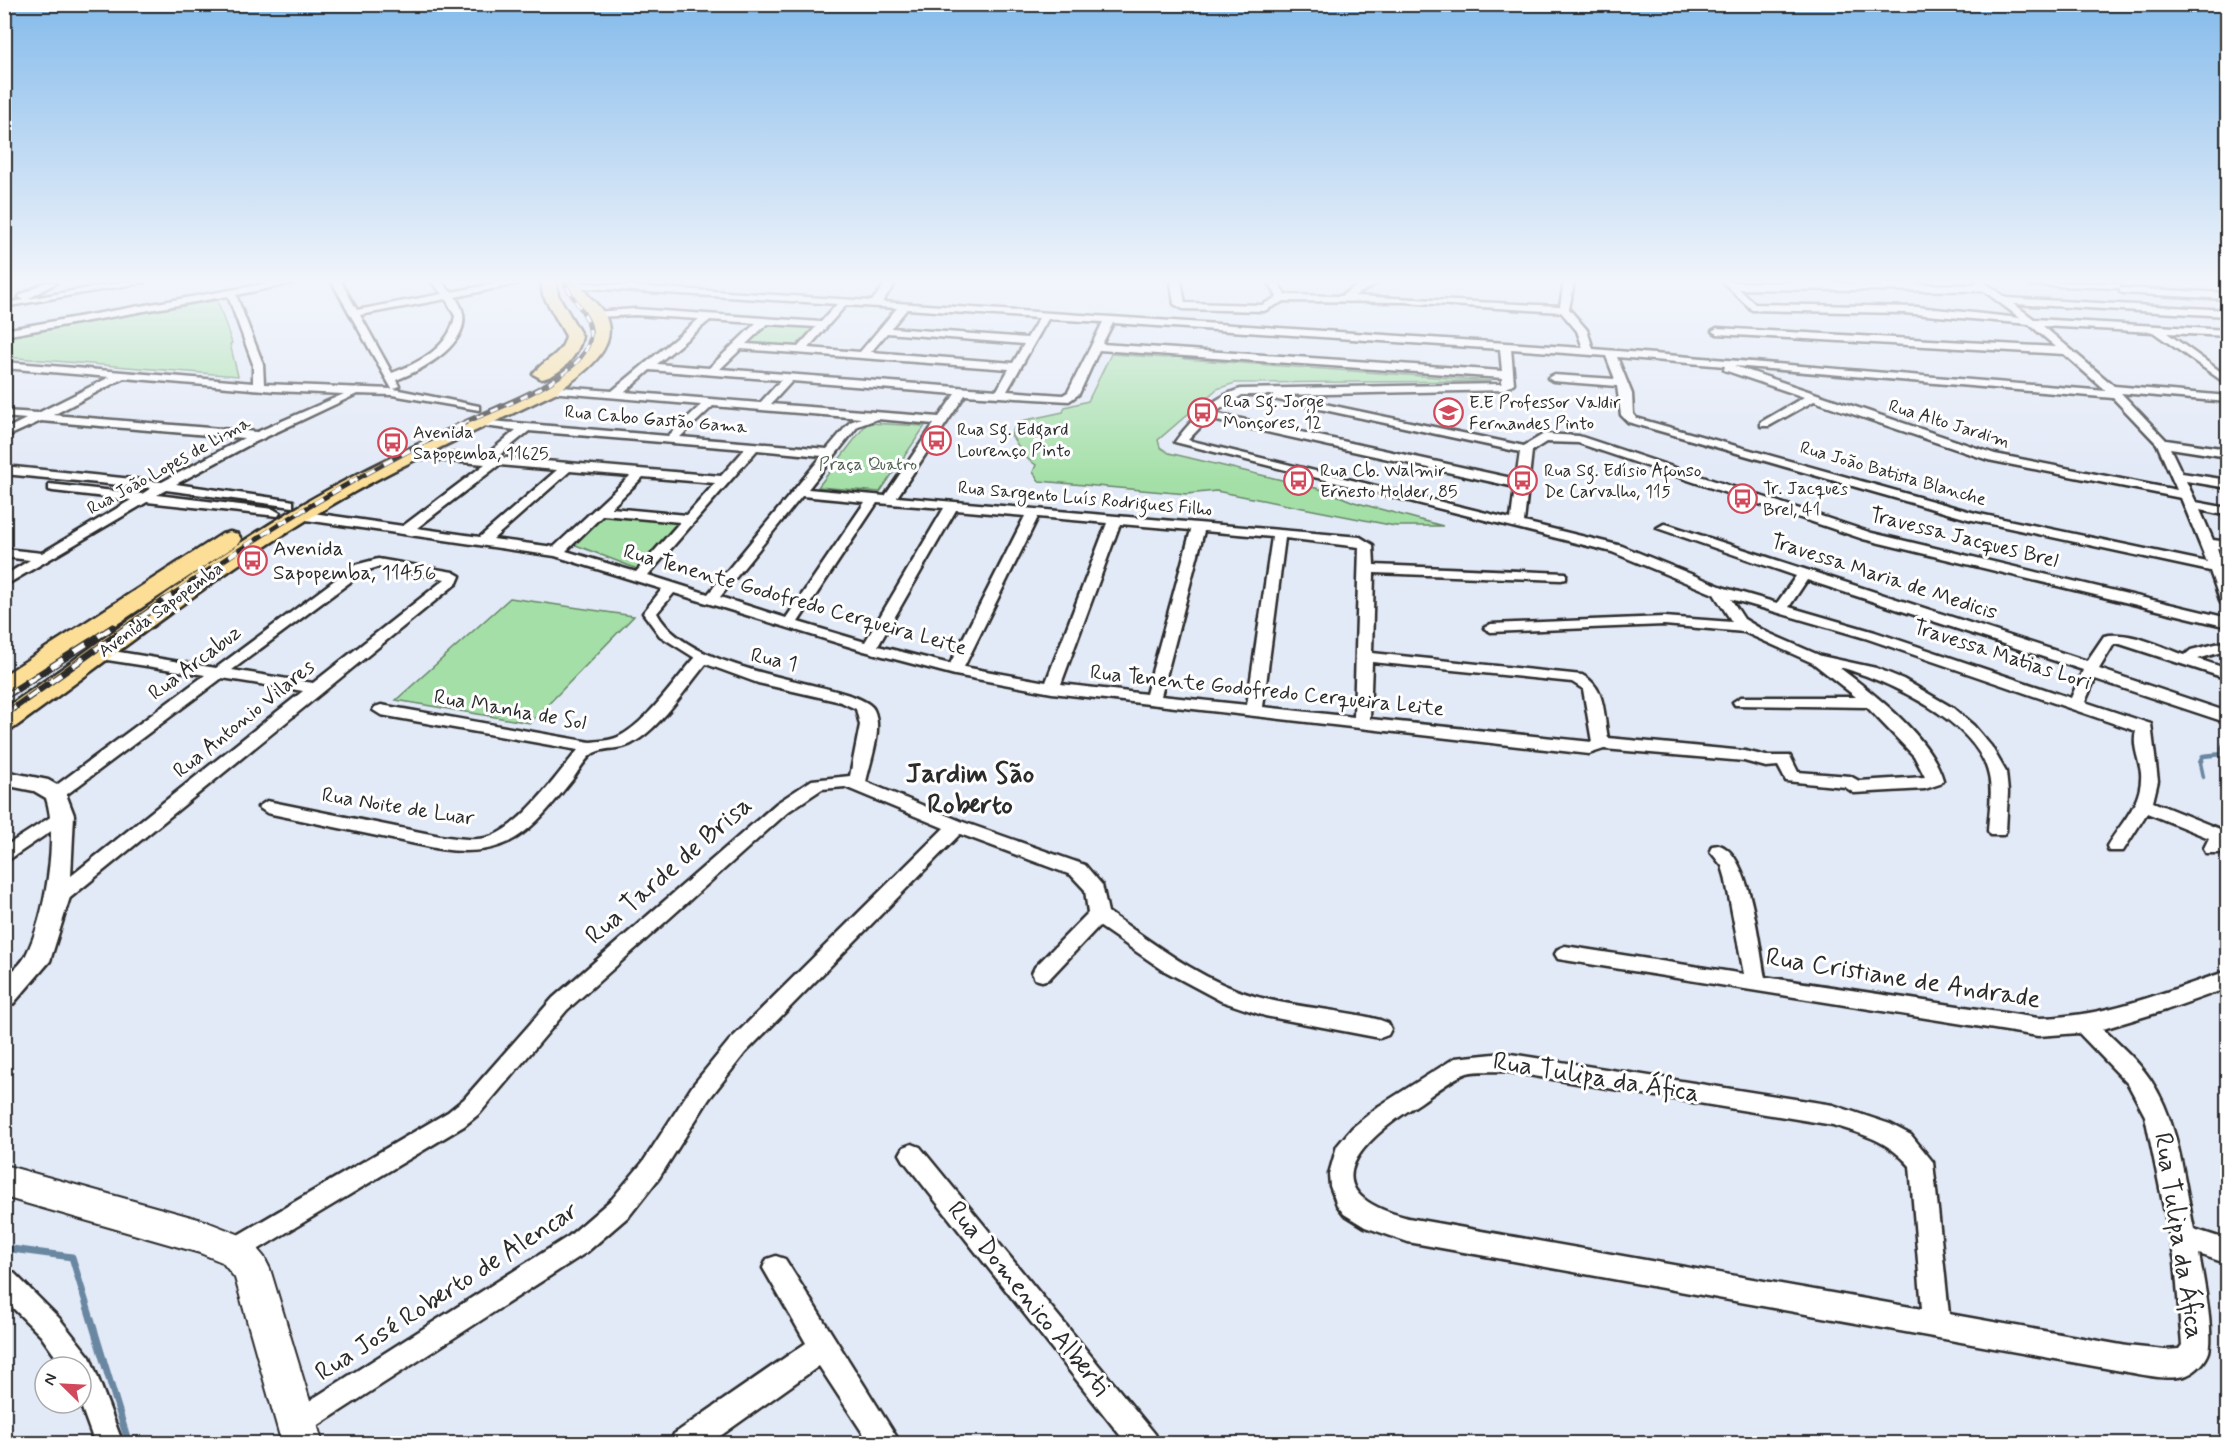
<svg xmlns="http://www.w3.org/2000/svg" width="2232" height="1448" font-family="Mynerve,sans-serif">
<style>
.green{fill:#a3dfa6;stroke:#678568;stroke-width:1.5}
.lines{fill:none;stroke-linecap:round;stroke-linejoin:round}
.stream-far1{stroke:#6987a1;stroke-width:4.5}
.stream{stroke:#6987a1;stroke-width:7}
.minor-casing{stroke:#2b2b2b;stroke-width:5}
.tertiary-casing{stroke:#2b2b2b;stroke-width:5}
.secondary-casing{stroke:#2b2b2b;stroke-width:4}
.primary-casing{stroke:#2b2b2b;stroke-width:5}
.minor{fill:#fff;fill-rule:evenodd}
.tertiary{fill:#fff;fill-rule:evenodd}
.secondary{fill:#fff;fill-rule:evenodd}
.primary{fill:#fcde96;fill-rule:evenodd}
.rail-far2-casing{stroke:#2b2b2b;stroke-width:4.5}
.rail-far1-casing{stroke:#2b2b2b;stroke-width:5}
.rail-casing{stroke:#2b2b2b;stroke-width:7}
.rail-far2{stroke:#fff;stroke-width:3;stroke-dasharray:8;stroke-linecap:butt}
.rail-far1{stroke:#fff;stroke-width:4;stroke-dasharray:10;stroke-linecap:butt}
.rail{stroke:#fff;stroke-width:4.5;stroke-dasharray:14;stroke-linecap:butt}
.labels{text-anchor:middle;dominant-baseline:central;stroke-width:6;stroke-linejoin:round;paint-order:stroke}
.far-poi-label{font-size:18px;fill:#2b2b2b;stroke:#fff;text-anchor:start}
.far-street-label{font-size:18px;fill:#2b2b2b;stroke:#fff}
.far-park-label{font-size:18px;fill:#4f6150;stroke:#fff}
.street-label{font-size:21px;fill:#2b2b2b;stroke:#fff}
.poi-label{font-size:21px;fill:#2b2b2b;stroke:#fff;text-anchor:start}
.near-street-label{font-size:26px;fill:#2b2b2b;stroke:#fff}
.district-label{font-size:27px;font-weight:bold;fill:#2b2b2b;stroke:#fff}
</style>
<rect width="100%" height="100%" fill="#e2e9f7"/>
<filter id="ink" filterUnits="userSpaceOnUse"><feTurbulence type="fractalNoise" baseFrequency=".0167" numOctaves="2"/><feDisplacementMap in="SourceGraphic" scale="12" xChannelSelector="R" yChannelSelector="G"/><feConvolveMatrix kernelMatrix="1 2 1 2 8 2 1 2 1" color-interpolation-filters="sRGB"/></filter>
<g filter="url(#ink)">
<!-- green -->
<path class="green" d="M 217,300 L 232,343 L 230,344 L 238,376 L 5,357 L 5,337 Z
M 764,325 L 813,328 L 795,347 L 744,344 Z
M 1111,354 L 1166,358 L 1181,356 L 1184,359 L 1492,381 L 1235,383 L 1217,389 L 1158,440 L 1160,447 L 1169,453 L 1324,490 L 1354,502 L 1443,526 L 1395,526 L 1216,491 L 1187,494 L 1039,481 L 1033,472 L 1036,465 L 1025,457 L 1011,435 L 1017,422 L 1063,412 L 1065,407 L 1088,401 Z
M 867,423 L 925,426 L 880,492 L 818,487 Z
M 603,515 L 684,522 L 640,570 L 573,544 Z
M 510,598 L 634,616 L 530,723 L 396,700 Z"/>
<g class="lines">
<!-- stream-far1 -->
<path class="stream-far1" d="M 2203,777 L 2200,763 L 2203,756 L 2223,754 L 2222,748 L 2228,737"/>
<!-- stream -->
<path class="stream" d="M 4,1248 L 72,1257 L 129,1444"/>
<defs>
<path id="minor" d="M 45,282 L 57,282 L 28,299 L 123,282 L 145,282 L 4,307 L 5,303 L 23,300 L 19,297 L 21,295 Z
M 276,282 L 298,282 L 236,295 L 263,364 L 264,384 L 392,389 L 332,282 L 341,282 L 357,310 L 442,294 L 432,282 L 441,282 L 451,292 L 504,282 L 525,282 L 455,297 C 485,336 427,368 396,380 L 399,386 L 394,389 L 479,406 L 479,410 L 392,395 L 357,394 L 249,445 L 176,484 L 288,500 L 293,501 L 293,507 L 166,490 L 157,495 L 273,509 L 280,513 L 278,516 L 147,502 L 4,586 L 4,576 L 30,560 L 4,557 L 4,549 L 42,553 L 131,500 L 53,491 L 49,490 L 49,484 L 142,494 L 151,488 L 4,474 L 4,466 L 162,482 L 244,438 L 41,421 L 4,438 L 4,430 L 26,419 L 4,417 L 4,411 L 38,413 L 110,377 L 4,368 L 4,362 L 253,383 L 253,364 L 228,296 L 4,336 L 4,330 ZM 446,299 L 455,316 C 450,347 419,363 392,373 L 360,315 ZM 124,378 L 275,391 L 344,394 L 257,432 L 53,415 Z
M 569,282 L 872,301 L 887,282 L 896,282 L 882,302 L 1583,348 L 1577,331 L 1561,312 L 1404,302 L 1284,301 L 1264,311 L 1183,309 L 1174,304 L 1171,282 L 1181,282 L 1185,303 L 1262,305 L 1277,297 L 1269,282 L 1278,282 L 1285,295 L 1341,296 L 1357,285 L 1379,282 L 1354,296 L 1560,306 L 1564,282 L 1574,282 L 1569,309 L 1587,330 L 1593,349 L 2106,391 L 2064,354 L 1717,334 L 1712,331 L 1717,328 L 2056,347 L 2029,324 L 1904,313 L 1752,310 L 1723,282 L 1976,285 L 1974,282 L 1984,282 L 2006,298 L 2228,310 L 2228,316 L 2014,304 L 2034,319 L 2228,330 L 2228,336 L 2167,333 L 2228,377 L 2228,385 L 2153,332 L 2043,326 L 2114,386 L 2228,396 L 2228,402 L 2121,393 L 2166,440 L 2228,449 L 2228,457 L 2170,448 L 2182,473 L 2228,480 L 2228,488 L 2186,481 L 2196,502 L 2228,508 L 2228,516 L 2200,510 L 2213,540 L 2228,542 L 2228,550 L 2217,548 L 2228,580 L 2228,607 L 2221,603 L 2210,571 L 1968,519 L 1628,422 L 1621,415 L 1617,386 L 1553,381 L 1548,378 L 1553,375 L 1615,379 L 1606,356 L 1511,349 L 1514,383 L 1504,390 L 1282,395 L 1524,446 L 1544,434 L 1579,436 L 1872,533 L 2228,618 L 2228,627 L 1863,539 L 1578,443 L 1546,442 L 1532,451 L 1524,522 L 1622,546 L 1725,588 L 1777,603 L 1796,576 L 1657,528 L 1664,524 L 1669,525 L 2087,661 L 2104,636 C 2129,630 2161,647 2185,655 L 2191,650 L 2228,641 L 2228,650 L 2198,659 L 2228,669 L 2228,679 L 2120,644 L 2114,644 L 2099,669 L 2228,712 L 2228,723 L 2095,679 L 2085,702 L 2151,724 L 2158,781 L 2153,802 L 2222,830 L 2228,844 L 2220,853 L 2206,853 L 2204,848 L 2209,838 L 2147,813 L 2123,851 L 2109,851 L 2107,846 C 2121,823 2143,803 2141,773 C 2139,758 2132,745 2136,731 L 1865,638 L 1731,599 L 1744,619 L 1766,632 L 1821,656 L 1876,668 L 1903,679 L 1953,708 L 1974,726 L 1991,746 L 2006,772 L 2008,792 L 2006,831 L 2003,835 L 1991,835 L 1988,831 C 1989,813 1993,793 1989,776 C 1978,722 1890,682 1843,668 L 1840,668 C 1874,694 1931,737 1943,780 L 1940,784 L 1925,789 L 1854,793 L 1845,787 L 1786,781 L 1778,766 L 1766,767 L 1744,761 L 1604,749 L 1589,754 L 1052,693 L 955,675 L 864,651 L 674,593 L 657,613 C 692,680 861,681 874,710 C 883,730 870,762 866,782 L 963,822 L 1085,865 L 1102,885 L 1108,912 C 1153,943 1200,980 1254,996 C 1295,1008 1339,1009 1380,1020 L 1388,1023 L 1391,1029 L 1388,1035 L 1380,1038 L 1265,1016 L 1221,1001 L 1163,970 L 1099,926 L 1049,979 L 1042,981 L 1035,979 L 1032,973 L 1035,967 L 1088,913 L 1085,890 L 1071,875 L 960,834 L 745,1053 L 709,1099 L 659,1178 L 630,1215 L 587,1252 L 297,1439 L 287,1435 L 283,1425 L 287,1415 L 569,1236 L 612,1199 L 643,1162 L 693,1085 L 729,1041 L 944,828 L 845,787 L 822,789 L 789,811 L 567,1010 L 480,1113 L 464,1126 L 244,1258 L 235,1262 L 226,1258 L 222,1250 L 226,1242 L 448,1112 L 464,1099 L 553,998 L 777,803 L 812,780 L 850,776 L 860,725 L 856,709 L 841,702 L 758,683 L 706,664 C 686,688 659,730 631,744 C 620,750 607,747 596,752 C 587,755 578,772 572,780 C 532,830 510,859 440,849 L 267,813 L 258,807 L 267,801 L 440,836 C 457,838 476,842 492,836 C 524,823 556,776 578,750 L 381,715 L 373,710 L 375,707 L 381,705 L 590,742 C 599,741 610,741 618,737 C 646,724 674,681 695,658 L 660,636 L 643,613 L 662,589 L 555,556 L 299,519 L 292,515 L 299,511 L 403,526 L 485,464 L 413,458 L 409,457 L 409,451 L 485,456 L 516,430 L 475,425 L 473,423 L 479,420 L 668,436 L 701,405 L 549,392 L 544,389 L 549,386 L 612,391 L 699,319 L 635,315 L 597,317 L 592,314 L 594,312 L 635,309 L 821,322 L 837,304 L 572,287 ZM 1739,289 L 1984,291 L 2020,318 L 1917,307 L 1755,304 ZM 846,305 L 897,308 L 860,352 L 808,348 ZM 907,309 L 1039,318 L 1027,338 L 891,328 ZM 1048,319 L 1103,322 L 1068,392 L 1063,395 L 1007,391 ZM 710,320 L 756,323 L 709,368 L 657,364 ZM 1113,323 L 1500,349 L 1502,371 L 1102,344 ZM 767,324 L 816,327 L 798,347 L 746,344 ZM 887,333 L 1024,344 L 1013,363 L 871,352 ZM 741,349 L 1009,369 L 997,390 L 720,369 ZM 1099,350 L 1503,378 L 1501,384 L 1241,389 C 1214,396 1191,420 1175,442 L 1612,552 L 1714,594 L 1732,622 L 1664,617 L 1491,624 L 1484,628 L 1491,632 L 1664,625 L 1744,632 L 1813,663 L 1856,697 L 1741,697 L 1733,702 L 1735,705 L 1867,707 L 1914,756 L 1925,777 L 1859,781 L 1850,776 L 1798,772 L 1790,756 L 1766,756 L 1745,751 L 1608,738 C 1603,713 1606,687 1582,675 L 1372,653 L 1374,573 L 1561,580 L 1566,579 L 1566,573 L 1374,565 L 1373,545 L 1360,537 L 897,497 L 965,395 L 1069,401 L 1079,394 ZM 1617,357 L 1725,366 L 1724,370 L 1804,397 L 1761,422 L 1761,426 L 1769,426 L 1814,401 L 1988,460 L 2181,498 L 2207,562 L 1975,513 L 1636,418 L 1633,414 L 1632,394 ZM 1734,366 L 2113,398 L 2157,444 L 2177,490 L 1995,454 ZM 650,370 L 781,380 L 760,403 L 625,392 ZM 792,381 L 955,394 L 939,417 L 771,404 ZM 1242,395 L 1274,395 L 1274,399 L 1278,400 L 1520,452 L 1516,479 L 1214,413 ZM 713,406 L 861,418 L 850,422 L 827,449 L 680,437 ZM 877,419 L 934,424 L 885,496 L 808,489 L 858,426 ZM 1208,419 L 1515,487 L 1511,519 L 1188,440 ZM 529,431 L 745,449 L 721,476 L 497,457 ZM 757,450 L 822,456 L 708,594 L 648,575 ZM 499,465 L 557,470 L 480,537 L 417,528 ZM 570,471 L 630,476 L 554,547 L 493,539 ZM 643,477 L 715,483 L 687,515 L 611,508 ZM 802,496 L 865,502 L 786,618 L 720,597 ZM 877,503 L 944,508 L 865,642 L 798,622 ZM 956,510 L 1025,516 L 950,664 L 878,646 ZM 603,515 L 680,522 L 636,572 L 566,551 ZM 1038,517 L 1107,523 L 1046,682 L 964,667 ZM 1120,524 L 1191,530 L 1146,694 L 1061,684 ZM 1204,531 L 1272,537 L 1247,705 L 1161,696 ZM 1285,538 L 1359,547 L 1354,717 L 1263,707 ZM 1807,580 L 2083,670 L 2071,698 L 1875,632 L 1789,607 ZM 1372,662 L 1572,682 L 1583,689 L 1592,742 L 1370,719 Z
M 2027,282 L 2117,283 L 2120,284 L 2120,288 L 2228,293 L 2228,299 L 2123,293 L 2120,292 L 2120,288 L 2031,285 Z
M 378,559 L 453,572 L 460,576 L 457,583 L 65,902 L 51,902 L 48,897 L 51,892 L 303,691 L 222,678 L 62,798 L 50,798 L 47,794 L 50,790 L 205,675 L 101,659 L 93,654 L 96,651 L 101,649 L 216,668 L 355,565 ZM 378,567 L 445,579 L 313,683 L 232,670 L 365,571 Z
M 63,809 L 69,811 L 72,815 L 69,819 L 4,863 L 4,847 Z
M 1719,845 C 1751,854 1759,947 1765,977 L 2038,1018 C 2106,1017 2164,992 2228,971 L 2228,988 L 2166,1010 L 2103,1029 C 2119,1044 2137,1060 2150,1079 C 2179,1122 2184,1180 2194,1229 L 2228,1240 L 2228,1264 L 2199,1254 C 2203,1277 2214,1330 2209,1352 C 2206,1361 2197,1371 2187,1375 C 2168,1381 2146,1375 2127,1372 L 1408,1242 L 1365,1227 L 1344,1214 L 1337,1205 L 1330,1186 L 1329,1174 L 1337,1146 L 1352,1128 L 1379,1106 L 1455,1058 L 1504,1053 L 1833,1105 L 1890,1124 L 1911,1135 L 1933,1162 L 1949,1314 L 2127,1346 L 2165,1350 L 2179,1349 L 2182,1345 L 2175,1261 L 2145,1116 L 2128,1084 L 2079,1033 L 2038,1036 L 1558,959 L 1555,954 L 1558,949 L 1565,946 L 1744,974 L 1725,876 L 1722,866 L 1710,851 L 1712,846 ZM 1504,1071 L 1833,1125 C 1865,1135 1887,1140 1910,1166 L 1922,1309 L 1408,1218 C 1304,1191 1365,1138 1420,1103 C 1433,1094 1454,1077 1467,1073 C 1478,1070 1493,1072 1504,1071 Z
M 912,1144 L 920,1147 L 1155,1434 L 1159,1444 L 1127,1444 L 904,1161 L 900,1154 L 904,1147 Z
M 776,1256 L 785,1259 L 901,1444 L 870,1444 L 819,1366 L 709,1444 L 670,1444 L 674,1434 L 806,1343 L 763,1268 L 767,1259 Z
M 4,1269 L 13,1272 L 59,1318 L 90,1357 L 123,1444 L 95,1444 L 80,1403 L 81,1367 L 63,1367 L 41,1336 L 4,1299 Z"/>
<path id="tertiary" d="M 4,771 L 48,780 L 64,789 L 74,815 L 70,897 L 50,961 L 13,1004 L 4,1007 L 4,979 C 11,972 22,964 26,955 C 45,918 59,837 46,798 L 34,791 L 4,785 Z"/>
<path id="secondary" d="M 4,1165 L 202,1220 L 248,1238 L 264,1257 L 270,1269 L 323,1444 L 282,1444 L 235,1278 L 222,1262 L 200,1253 L 4,1197 Z"/>
<path id="primary" d="M 541,282 L 556,282 L 558,295 L 582,336 C 579,355 561,375 542,379 L 533,374 C 544,359 562,356 566,336 L 543,295 Z
M 565,282 L 580,282 C 584,295 596,301 603,312 C 625,347 580,376 555,393 C 482,429 406,461 335,503 C 222,569 120,652 14,728 L 4,730 L 4,709 C 101,643 193,570 293,510 C 349,476 408,449 467,421 C 503,404 564,384 587,349 C 606,319 573,307 565,282 Z
M 230,532 L 238,534 L 241,539 L 238,544 L 13,693 L 4,695 L 4,675 L 222,534 Z"/>
</defs>
<!-- minor casing -->
<use href="#minor" class="minor-casing"/>
<!-- tertiary casing -->
<use href="#tertiary" class="tertiary-casing"/>
<!-- secondary casing -->
<use href="#secondary" class="secondary-casing"/>
<!-- primary casing -->
<use href="#primary" class="primary-casing"/>
<!-- minor -->
<use href="#minor" class="minor"/>
<!-- tertiary -->
<use href="#tertiary" class="tertiary"/>
<!-- secondary -->
<use href="#secondary" class="secondary"/>
<!-- primary -->
<use href="#primary" class="primary"/>
<defs>
<path id="rail-far2" d="M 462,424 C 493,410 596,374 590,331 C 588,313 571,299 565,282"/>
<path id="rail-far1" d="M 163,601 C 260,534 358,473 465,423"/>
<path id="rail" d="M 4,697 L 113,627
M 4,715 L 165,600"/>
</defs>
<!-- rail-far2 casing -->
<use href="#rail-far2" class="rail-far2-casing"/>
<!-- rail-far1 casing -->
<use href="#rail-far1" class="rail-far1-casing"/>
<!-- rail casing -->
<use href="#rail" class="rail-casing"/>
<!-- rail-far2 -->
<use href="#rail-far2" class="rail-far2"/>
<!-- rail-far1 -->
<use href="#rail-far1" class="rail-far1"/>
<!-- rail -->
<use href="#rail" class="rail"/>
</g>
</g>
<!-- sky -->
<linearGradient id="sky" x2="0" y2="1"><stop stop-color="#85bbeb"/><stop offset="0.58" stop-color="#f2f5fb"/><stop offset="1" stop-color="#f2f5fb" stop-opacity="0"/></linearGradient>
<rect width="2232" height="485" fill="url(#sky)"/>
<!-- icons -->
<defs>
<symbol id="bus-ring" viewBox="-11 -11 22 22"><circle r="9.5" fill="#fff" stroke="#d1495b" stroke-width="1.5"/><path d="M-5-6H5V4H4V6H2V4H-2V6H-4V4H-5ZM-3.5-4V0h7V-4ZM-3.5 1.2v1.5H-2V1.2ZM2 1.2v1.5H3.5V1.2Z" fill="#d1495b"/></symbol>
<symbol id="school-ring" viewBox="-11 -11 22 22"><circle r="9.5" fill="#fff" stroke="#d1495b" stroke-width="1.5"/><path d="M0-5L7-2L0 1L-7-2ZM-4 1L0 2.5L4 1V4Q0 6-4 4Z" fill="#d1495b"/></symbol>
</defs>
<g fill-rule="evenodd">
<use href="#bus-ring" x="1186" y="396" width="33" height="33"/>
<use href="#school-ring" x="1432" y="396" width="33" height="33"/>
<use href="#bus-ring" x="920" y="424" width="33" height="33"/>
<use href="#bus-ring" x="376" y="426" width="33" height="33"/>
<use href="#bus-ring" x="1282" y="464" width="33" height="33"/>
<use href="#bus-ring" x="1506" y="464" width="33" height="33"/>
<use href="#bus-ring" x="1726" y="482" width="33" height="33"/>
<use href="#bus-ring" x="236" y="544" width="33" height="33"/>
</g>
<g class="labels">
<!-- far-poi labels -->
<g class="far-poi-label">
<text x="1223" y="402">Rua Sg. Jorge<tspan x="1223" dy="21">Monçores, 12</tspan></text>
<text x="1469" y="403">E.E Professor Valdir<tspan x="1469" dy="21">Fernandes Pinto</tspan></text>
<text x="957" y="430">Rua Sg. Edgard<tspan x="957" dy="21">Lourenço Pinto</tspan></text>
<text x="413" y="433">Avenida<tspan x="413" dy="21">Sapopemba, 11625</tspan></text>
<text x="1320" y="471">Rua Cb. Walmir<tspan x="1320" dy="21">Ernesto Holder, 85</tspan></text>
<text x="1544" y="471">Rua Sg. Edísio Afonso<tspan x="1544" dy="21">De Carvalho, 115</tspan></text>
<text x="1763" y="489">Tr. Jacques<tspan x="1763" dy="21">Brel, 41</tspan></text>
</g>
<!-- far-street labels -->
<g class="far-street-label">
<text transform="translate(656 420) rotate(5)">Rua Cabo Gastão Gama</text>
<text transform="translate(1949 424) rotate(17)">Rua Alto Jardim</text>
<text transform="translate(169 466) rotate(-29)">Rua João Lopes de Lima</text>
<text transform="translate(1893 474) rotate(16)">Rua João Batista Blanche</text>
<text transform="translate(1085 499) rotate(5)">Rua Sargento Luís Rodrigues Filho</text>
<text transform="translate(161 610) rotate(-36)">Avenida Sapopemba</text>
</g>
<!-- far-park labels -->
<g class="far-park-label">
<text x="868" y="465">Praça Quatro</text>
</g>
<!-- street labels -->
<g class="street-label">
<text transform="translate(1964 538) rotate(14)">Travessa Jacques Brel</text>
<text transform="translate(1884 577) rotate(18)">Travessa Maria de Medicis</text>
<text transform="translate(795 600) rotate(16)">Rua Tenente Godofredo Cerqueira Leite</text>
<text transform="translate(2002 655) rotate(18)">Travessa Matias Lori</text>
<text transform="translate(774 660) rotate(12)">Rua 1</text>
<text transform="translate(195 663) rotate(-37)">Rua Arcabuz</text>
<text transform="translate(1267 691) rotate(6)">Rua Tenente Godofredo Cerqueira Leite</text>
<text transform="translate(510 710) rotate(10)">Rua Manha de Sol</text>
<text transform="translate(244 719) rotate(-39)">Rua Antonio Vilares</text>
<text transform="translate(398 807) rotate(9)">Rua Noite de Luar</text>
</g>
<!-- poi labels -->
<g class="poi-label">
<text x="273" y="549">Avenida<tspan x="273" dy="24">Sapopemba, 11456</tspan></text>
</g>
<!-- near-street labels -->
<g class="near-street-label">
<text transform="translate(669 871) rotate(-41)">Rua Tarde de Brisa</text>
<text transform="translate(1903 979) rotate(9)">Rua Cristiane de Andrade</text>
<text transform="translate(1596 1078) rotate(9)">Rua Tulipa da Áfica</text>
<text transform="translate(2178 1236) rotate(81)">Rua Tulipa da Áfica</text>
<text transform="translate(447 1292) rotate(-33)">Rua José Roberto de Alencar</text>
<text transform="translate(1028 1299) rotate(51)">Rua Domenico Alberti</text>
</g>
<!-- district labels -->
<g class="district-label">
<text x="970" y="774">Jardim São<tspan x="970" dy="31">Roberto</tspan></text>
</g>
</g>
<!-- margin -->
<rect width="2232" height="1448" fill="none" stroke="#fff" stroke-width="24"/>
<rect x="12" y="12" width="2208" height="1424" fill="none" stroke="#2b2b2b" stroke-width="2" filter="url(#ink)"/>
<!-- north arrow -->
<g transform="translate(63 1385) rotate(294)"><circle r="28" fill="#ffffff" stroke="#aaaaaa" stroke-width="1.5"/>
<path d="M0-4.5L10 22L0 15L-10 22Z" fill="#d1495b"/>
<text y="-9" font-size="16" font-weight="bold" text-anchor="middle" fill="#2b2b2b">N</text>
</g>
</svg>
